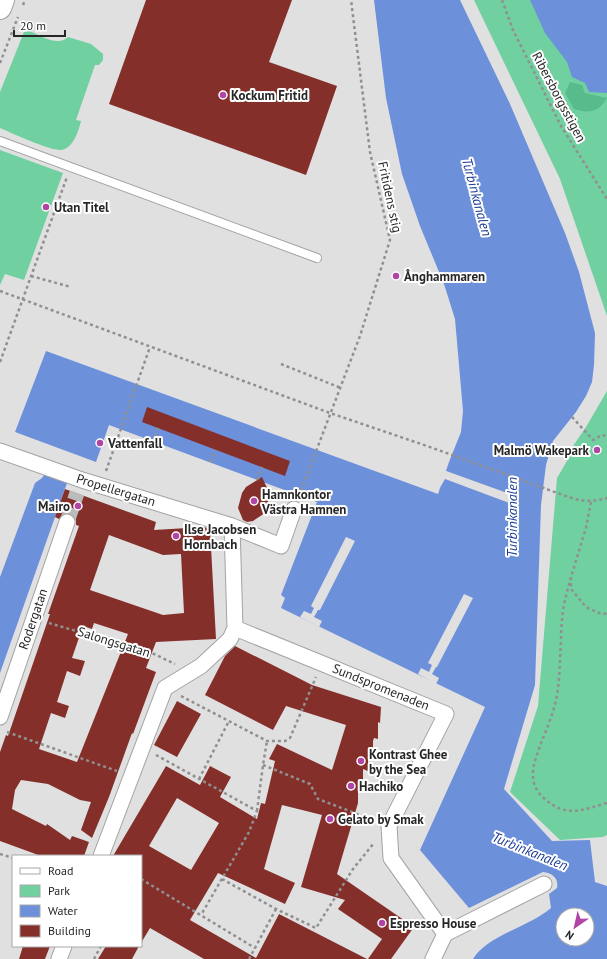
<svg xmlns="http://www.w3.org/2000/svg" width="607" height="959" font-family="'PT Sans',sans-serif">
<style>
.green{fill:#70d0a0}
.forest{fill:#58bb8b}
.water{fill:#6d90db;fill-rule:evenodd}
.pier{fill:#e0e0e1}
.building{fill:#842f29;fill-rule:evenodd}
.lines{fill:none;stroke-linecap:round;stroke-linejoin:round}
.street-tunnel{stroke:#bbbbbc;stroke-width:15;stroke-dasharray:15 8;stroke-linecap:butt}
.lane-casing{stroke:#a3a3a4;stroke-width:10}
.street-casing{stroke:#a3a3a4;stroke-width:17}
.secondary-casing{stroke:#a3a3a4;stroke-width:24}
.path{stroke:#909090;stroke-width:2.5;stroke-dasharray:3 3;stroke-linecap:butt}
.lane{stroke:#fff;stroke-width:8}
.street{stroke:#fff;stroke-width:15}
.secondary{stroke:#fff;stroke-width:22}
.poi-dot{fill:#b145a5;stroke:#fff;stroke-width:1.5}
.labels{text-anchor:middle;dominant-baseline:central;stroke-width:4;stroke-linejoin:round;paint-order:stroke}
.poi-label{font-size:13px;font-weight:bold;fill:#262626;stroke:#fff;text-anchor:start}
.street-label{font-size:13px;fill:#262626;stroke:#fff}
.water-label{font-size:14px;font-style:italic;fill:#1c3d94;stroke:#fff}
</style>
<rect width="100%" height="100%" fill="#e0e0e1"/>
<!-- green -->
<path class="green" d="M 474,0 L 607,0 L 607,316 L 560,179 Z
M 30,31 C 41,36 58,47 68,37 L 91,44 L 103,54 L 103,60 L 99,65 L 95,65 L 76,120 L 81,121 C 79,130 73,149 61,150 C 51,151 11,133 0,128 L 0,92 L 24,32 Z
M 0,150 L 63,173 L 24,280 L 5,274 L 0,285 Z
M 607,391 L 607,835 L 603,837 L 560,840 L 510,792 L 538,706 L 557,478 L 571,454 L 571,449 L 586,427 Z"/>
<!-- forest -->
<path class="forest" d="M 570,82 L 582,85 L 585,93 L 607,98 C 599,112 589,114 574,109 L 565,93 Z"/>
<!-- water -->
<path class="water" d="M 374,0 L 460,0 L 510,104 L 565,233 L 579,272 L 595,333 L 594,365 L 592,382 L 586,396 L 576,412 L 553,441 L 546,465 L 541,505 L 535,685 L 504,789 L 552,841 L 590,840 L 595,882 L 607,886 L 607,959 L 473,959 C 488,935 529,927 551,908 L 549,894 L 557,888 C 559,878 552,873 543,872 L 469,908 L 420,850 L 485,707 L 281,608 L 285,598 L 281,595 L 317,502 L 109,425 L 96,462 L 15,432 L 46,351 L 438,494 L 449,462 L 461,432 L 463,411 L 455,319 L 444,284 L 420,226 L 402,174 L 386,98 ZM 563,915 L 587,915 L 587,939 L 563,939 Z
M 530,0 L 607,0 L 607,93 L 589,92 L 585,83 L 572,77 L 567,62 L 545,33 Z
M 44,475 L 67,483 L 0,673 L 0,577 L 35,483 L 42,478 Z"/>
<!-- pier -->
<path class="pier" d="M 444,470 L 449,472 L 518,497 L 515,505 L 445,479 L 441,486 L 439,485 Z
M 346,537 L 355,541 L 320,610 L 318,610 L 314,617 L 322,621 L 319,627 L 300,617 L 304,611 L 311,614 L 314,608 L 311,606 Z
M 464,594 L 473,598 L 437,667 L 436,667 L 432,674 L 439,678 L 436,684 L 418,674 L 421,668 L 429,672 L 432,665 L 428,663 Z"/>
<!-- building -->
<path class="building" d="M 146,0 L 292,0 L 269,62 L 337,86 L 306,175 L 109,104 Z
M 147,407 L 290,461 L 285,476 L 142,422 Z
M 262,477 L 269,492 L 268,503 L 265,513 L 253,521 L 247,522 L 243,520 L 238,508 L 242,493 L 246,487 Z
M 65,489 L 156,522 L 154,530 L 204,527 L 210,529 L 216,639 L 156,642 L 146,668 L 156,672 L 133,734 L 132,733 L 109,797 L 92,838 L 81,830 L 91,802 L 80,800 L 48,784 L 21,780 L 15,790 L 12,809 L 46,826 L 47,824 L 70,840 L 72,836 L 89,842 L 84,856 L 41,856 L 0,841 L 0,752 L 6,735 L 8,736 L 50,614 L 48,614 L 79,526 L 76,525 L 76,520 L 74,516 L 70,514 L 65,513 L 59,519 L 55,517 ZM 109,535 L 163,555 L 181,554 L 184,613 L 163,615 L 90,590 ZM 94,623 L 128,634 L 77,762 L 39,749 L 51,713 L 65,718 L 69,706 L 57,702 L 67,671 L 80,676 L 85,661 L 72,658 L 83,626 L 92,629 Z
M 235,646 L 312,685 L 381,707 L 380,723 L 378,722 L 378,739 L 374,738 L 373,741 L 373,755 L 369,753 L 369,757 L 368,756 L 368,771 L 363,769 L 363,787 L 358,785 L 358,803 L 337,874 L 414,927 L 391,959 L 368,959 L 382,939 L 338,909 L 345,900 L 301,887 L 322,815 L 282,805 L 264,869 L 295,883 L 285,904 L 218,873 L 190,920 L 256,958 L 279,914 L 367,959 L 204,959 L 150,928 L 141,943 L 141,856 L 113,856 L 166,766 L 200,785 L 210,766 L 231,777 L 220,797 L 257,819 L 261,803 L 265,804 L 275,761 L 269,759 L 277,744 L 332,770 L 346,725 L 286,706 L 273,730 L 205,695 L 225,656 ZM 177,798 L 219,823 L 191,870 L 149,846 Z
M 177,701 L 201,714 L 177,757 L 154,745 Z
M 23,946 L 50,946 L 45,959 L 19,959 Z
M 106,946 L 139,946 L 132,959 L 98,959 Z"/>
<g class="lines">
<!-- street-tunnel -->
<path class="street-tunnel" d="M 67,522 L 77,493"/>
<defs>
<path id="lane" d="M 0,141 L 317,258"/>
<path id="street" d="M 0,451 L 82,480 L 232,526
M 294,509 L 281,546 L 232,526 L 235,628 L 446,714 L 389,826 L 391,858 L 445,934 L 433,959
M 0,717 L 67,522
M 101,856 L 165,688 L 201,666 L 230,639 L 235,628
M 445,934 L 544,884
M 59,959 L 64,946"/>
<path id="secondary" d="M 0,8 L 3,0"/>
</defs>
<!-- lane casing -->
<use href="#lane" class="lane-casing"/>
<!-- street casing -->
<use href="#street" class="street-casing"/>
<!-- secondary casing -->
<use href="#secondary" class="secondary-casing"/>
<!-- path -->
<path class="path" d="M 502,0 L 513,30 L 561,126 L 607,199
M 23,5 L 25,0
M 0,63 L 18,17
M 31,276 L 71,287
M 0,291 L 330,413 L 427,446 L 563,495 C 581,501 588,503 607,498
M 0,362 L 67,177
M 281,364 L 341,388
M 572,417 L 593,440 L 602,435 L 607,436
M 153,442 L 158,428
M 210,462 L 215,450
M 106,471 L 150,347
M 257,480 L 262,467
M 299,496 L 360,336 L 390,240 L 370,152 L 351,0
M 591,502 L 586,528 L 571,577 L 571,589 L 586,607 L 599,613 L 607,614
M 571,577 C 568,588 565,599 563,610 C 560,636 561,662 558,688 C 556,707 548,726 541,743 C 538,753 533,763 533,773 C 532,783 537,793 545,799 C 566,818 582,810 607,803
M 49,623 L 154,654 L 175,664
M 181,696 L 267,741 L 285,741 L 290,738 L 316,677
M 7,732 L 117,771
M 156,755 L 257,811 L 249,832 L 201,915
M 263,765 L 310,784 L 318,799 L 376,821
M 199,779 L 229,721
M 257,811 L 263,765 L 267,741
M 0,854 L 13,858
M 141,879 L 255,948
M 222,879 L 276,909 L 316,928 L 353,869 L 374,843
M 94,959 L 101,946
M 249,959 L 276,909"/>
<!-- lane -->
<use href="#lane" class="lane"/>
<!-- street -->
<use href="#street" class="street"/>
<!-- secondary -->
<use href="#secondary" class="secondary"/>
</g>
<!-- markers -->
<g class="poi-dot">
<circle cx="223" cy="95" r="4"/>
<circle cx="46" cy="207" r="4"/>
<circle cx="396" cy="276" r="4"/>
<circle cx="100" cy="443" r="4"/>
<circle cx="597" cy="450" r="4"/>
<circle cx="254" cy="501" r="4"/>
<circle cx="78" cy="506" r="4"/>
<circle cx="176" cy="536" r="4"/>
<circle cx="361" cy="761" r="4"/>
<circle cx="351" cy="786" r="4"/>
<circle cx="330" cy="819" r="4"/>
<circle cx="382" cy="923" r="4"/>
</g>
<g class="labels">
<!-- poi labels -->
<g class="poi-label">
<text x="231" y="95">Kockum Fritid</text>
<text x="54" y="207">Utan Titel</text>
<text x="404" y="276">Ånghammaren</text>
<text x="108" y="443">Vattenfall</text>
<text x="589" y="450" text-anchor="end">Malmö Wakepark</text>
<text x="262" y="494">Hamnkontor<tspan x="262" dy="15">Västra Hamnen</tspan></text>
<text x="70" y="506" text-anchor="end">Mairo</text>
<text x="184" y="529">Ilse Jacobsen<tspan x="184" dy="15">Hornbach</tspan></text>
<text x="369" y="754">Kontrast Ghee<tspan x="369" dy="15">by the Sea</tspan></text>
<text x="359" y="786">Hachiko</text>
<text x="338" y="819">Gelato by Smak</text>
<text x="390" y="923">Espresso House</text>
</g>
<!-- street labels -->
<g class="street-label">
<text transform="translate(559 97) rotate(62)">Ribersborgsstigen</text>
<text transform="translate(390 197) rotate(78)">Fritidens stig</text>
<text transform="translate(116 490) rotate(17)">Propellergatan</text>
<text transform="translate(33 619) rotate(-71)">Rodergatan</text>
<text transform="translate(114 642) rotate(17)">Salongsgatan</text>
<text transform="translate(381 687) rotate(22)">Sundspromenaden</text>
</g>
<!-- water labels -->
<g class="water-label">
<text transform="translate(477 197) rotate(75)">Turbinkanalen</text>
<text transform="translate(512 517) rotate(-90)">Turbinkanalen</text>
<text transform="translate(530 851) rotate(22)">Turbinkanalen</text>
</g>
</g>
<!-- legend -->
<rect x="12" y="855" width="130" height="92" fill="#ffffff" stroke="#a8a8a8"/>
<rect x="20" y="868" width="20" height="6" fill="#ffffff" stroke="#a8a8a8"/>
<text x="48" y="875" font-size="12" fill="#262626">Road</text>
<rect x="20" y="885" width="20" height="12" fill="#70d0a0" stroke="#a8a8a8"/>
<text x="48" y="895" font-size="12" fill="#262626">Park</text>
<rect x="20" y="905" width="20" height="12" fill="#6d90db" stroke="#a8a8a8"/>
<text x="48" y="915" font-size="12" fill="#262626">Water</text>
<rect x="20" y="925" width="20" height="12" fill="#842f29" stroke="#a8a8a8"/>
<text x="48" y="935" font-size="12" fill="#262626">Building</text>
<!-- north arrow -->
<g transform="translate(575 927) rotate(214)"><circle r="19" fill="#ffffff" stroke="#a8a8a8"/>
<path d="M0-3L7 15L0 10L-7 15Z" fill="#b145a5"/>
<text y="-6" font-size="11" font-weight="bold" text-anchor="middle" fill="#262626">N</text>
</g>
<!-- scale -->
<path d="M14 30v6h51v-6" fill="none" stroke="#262626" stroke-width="2"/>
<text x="20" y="30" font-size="12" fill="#262626" stroke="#ffffff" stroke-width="3" paint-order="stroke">20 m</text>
</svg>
